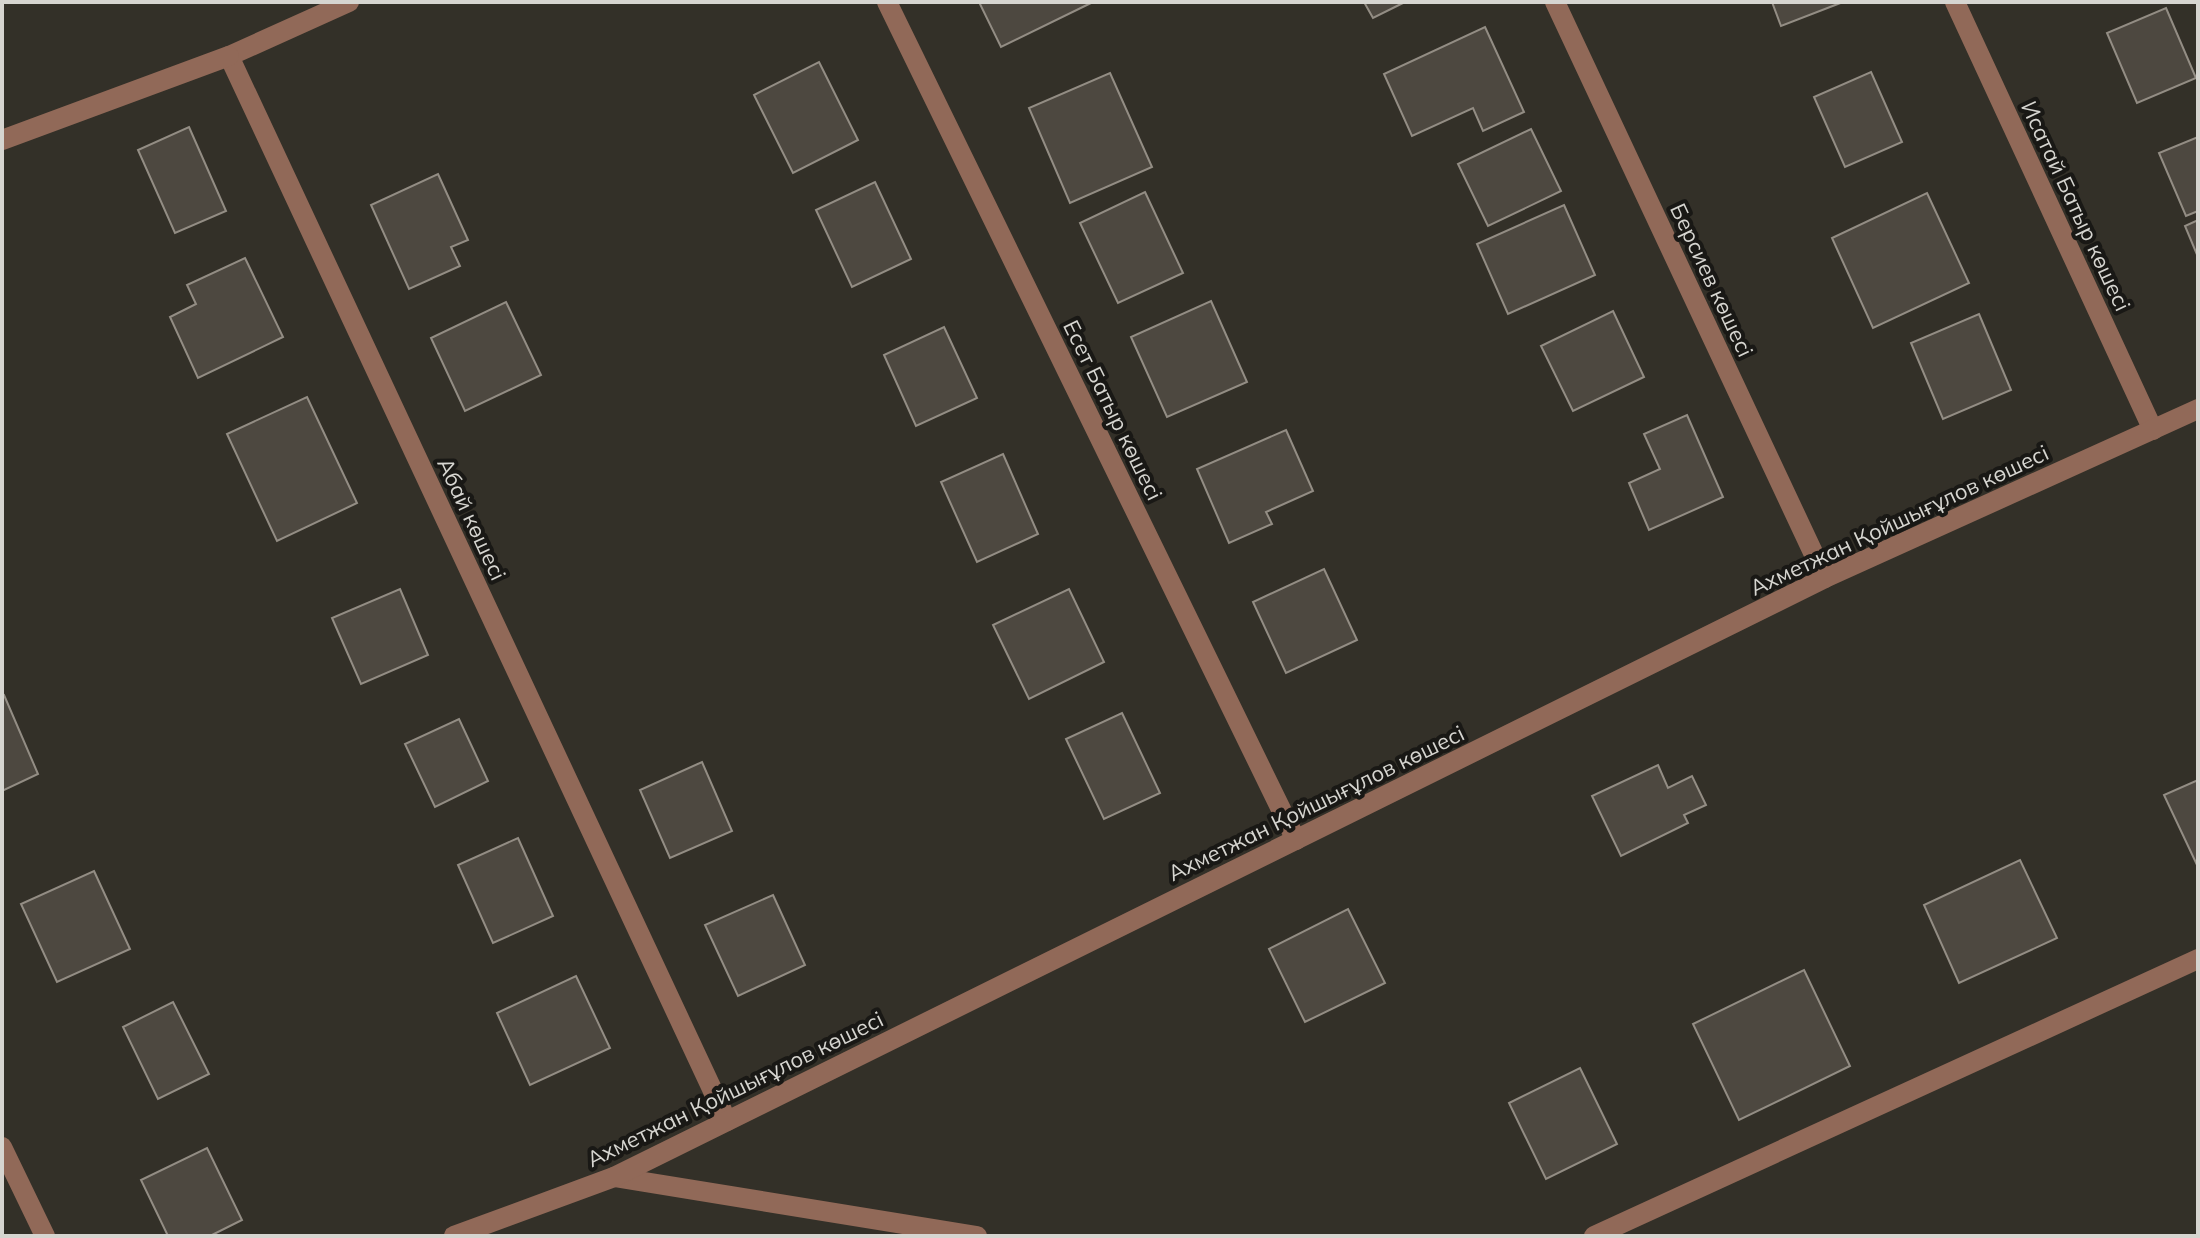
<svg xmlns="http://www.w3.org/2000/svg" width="2200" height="1238" viewBox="0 0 2200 1238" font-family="Mulish,sans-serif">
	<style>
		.building { fill: #4d4840; stroke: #938d84; stroke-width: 2 }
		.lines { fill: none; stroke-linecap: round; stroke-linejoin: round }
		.minor { stroke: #916958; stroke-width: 20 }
		.labels { text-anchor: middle; stroke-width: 8; stroke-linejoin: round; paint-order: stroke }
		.street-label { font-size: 22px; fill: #d6d5d0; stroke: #191815 }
	</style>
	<rect width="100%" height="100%" fill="#333028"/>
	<!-- building -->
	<g class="building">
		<polygon points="979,2 1093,2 1001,47"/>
		<polygon points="1364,2 1405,2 1373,18"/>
		<polygon points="1772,2 1843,2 1781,26"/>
		<polygon points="2166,8 2196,78 2137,103 2107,33"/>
		<polygon points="1485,27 1524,112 1483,131 1473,108 1412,136 1384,74"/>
		<polygon points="819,62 858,140 793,173 754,95"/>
		<polygon points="1871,72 1902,142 1845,167 1814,97"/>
		<polygon points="1110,73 1152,167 1070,203 1029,108"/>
		<polygon points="189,127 226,211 175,233 138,150"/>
		<polygon points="1531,129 1561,191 1488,226 1458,164"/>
		<polygon points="2198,137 2198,211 2186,216 2159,153"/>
		<polygon points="438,174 468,240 451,247 460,266 409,289 371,205"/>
		<polygon points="875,182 911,259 852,287 816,210"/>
		<polygon points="1145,192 1183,273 1118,303 1080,223"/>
		<polygon points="1927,193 1969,283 1873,328 1832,238"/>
		<polygon points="1564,205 1595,275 1508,314 1477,244"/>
		<polygon points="2198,220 2198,257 2185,226"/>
		<polygon points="245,258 283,337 198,378 170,317 196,304 187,285"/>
		<polygon points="1211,301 1247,382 1167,417 1131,337"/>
		<polygon points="506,302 541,375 465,411 431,338"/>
		<polygon points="1613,311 1644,377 1573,411 1541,346"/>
		<polygon points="1979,314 2011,390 1943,419 1911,343"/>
		<polygon points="944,327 977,398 916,426 884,355"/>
		<polygon points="307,397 357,503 277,541 227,434"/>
		<polygon points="1687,415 1723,497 1649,530 1629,483 1660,469 1644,434"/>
		<polygon points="1286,430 1313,491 1266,512 1272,524 1229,543 1197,469"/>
		<polygon points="1003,454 1038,534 977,562 941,482"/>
		<polygon points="1324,569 1357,640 1286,673 1253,602"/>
		<polygon points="400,589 428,655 361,684 332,618"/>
		<polygon points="1069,589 1104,662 1029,699 993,625"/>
		<polygon points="4,695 38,774 2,791 2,696"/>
		<polygon points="1122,713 1160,793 1104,819 1066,739"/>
		<polygon points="459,719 488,781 435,807 405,744"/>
		<polygon points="702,762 732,831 670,858 640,790"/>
		<polygon points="1658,765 1668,788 1692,776 1706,805 1684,815 1688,823 1621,856 1592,796"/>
		<polygon points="2198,780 2198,867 2164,795"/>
		<polygon points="518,838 553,916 493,943 458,865"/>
		<polygon points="2020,860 2057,938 1959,983 1924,905"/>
		<polygon points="94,871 130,949 57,982 21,904"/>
		<polygon points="773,895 805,965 738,996 705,925"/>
		<polygon points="1348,909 1385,983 1305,1022 1269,949"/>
		<polygon points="1804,970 1850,1066 1739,1120 1693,1024"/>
		<polygon points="576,976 610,1048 530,1085 497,1013"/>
		<polygon points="173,1002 209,1074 158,1099 123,1027"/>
		<polygon points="1580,1068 1617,1144 1546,1179 1509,1103"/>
		<polygon points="207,1148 242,1220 210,1236 168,1236 141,1180"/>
	</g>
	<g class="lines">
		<!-- minor -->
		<g class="minor">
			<polyline points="349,2 229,56 727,1121"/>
			<polyline points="887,2 1296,840"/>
			<polyline points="1555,2 1825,578"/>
			<polyline points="1955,2 2153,430"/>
			<polyline points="2,140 229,56"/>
			<polyline points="2,1147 45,1236"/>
			<polyline points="614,1177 977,1236"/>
			<polyline points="454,1236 614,1177 1825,578 2198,409"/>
			<polyline points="1594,1236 2198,959"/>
		</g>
	</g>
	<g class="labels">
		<!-- street labels -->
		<g class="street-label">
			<text transform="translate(2076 206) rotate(65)" y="8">Исатай Батыр көшесі</text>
			<text transform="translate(1712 280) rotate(65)" y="8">Берсиев көшесі</text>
			<text transform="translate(1113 410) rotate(64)" y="8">Есет Батыр көшесі</text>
			<text transform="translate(472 519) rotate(65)" y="8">Абай көшесі</text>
			<text transform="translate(1899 520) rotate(-25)" y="8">Ахметжан Қойшығұлов көшесі</text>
			<text transform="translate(1316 803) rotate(-26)" y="8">Ахметжан Қойшығұлов көшесі</text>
			<text transform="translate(735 1089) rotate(-26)" y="8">Ахметжан Қойшығұлов көшесі</text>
		</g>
	</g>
	<!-- border -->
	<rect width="2200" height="1238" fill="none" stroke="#d6d5d0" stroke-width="8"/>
</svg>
